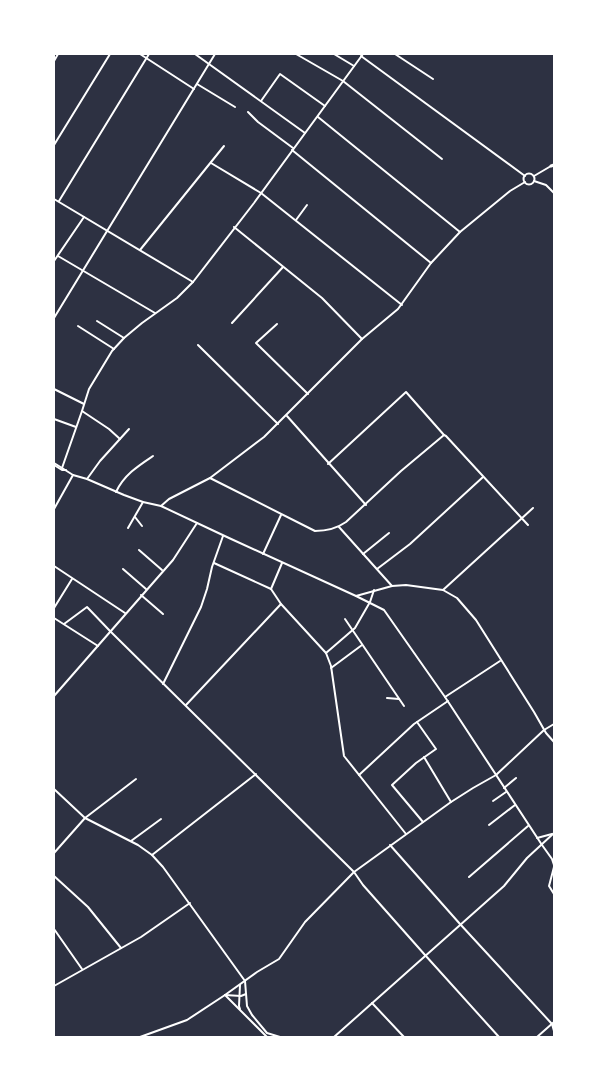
<svg xmlns="http://www.w3.org/2000/svg" width="608" height="1091" viewBox="0 0 608 1091" font-family="'DM Sans',sans-serif">
	<style>
		.lines { fill: none; stroke-linecap: round; stroke-linejoin: round }
		.minor { stroke: #fff; stroke-width: 2 }
		.tertiary { stroke: #fff; stroke-width: 2 }
		.trunk { stroke: #fff; stroke-width: 3 }
	</style>
	<rect width="100%" height="100%" fill="#2d3142"/>
	<g class="lines">
		<!-- minor -->
		<g class="minor">
			<polyline points="140,54 194,89"/>
			<polyline points="195,54 305,133"/>
			<polyline points="296,54 343,81 442,159"/>
			<polyline points="334,54 354,66"/>
			<polyline points="395,54 433,79"/>
			<polyline points="361,56 525,176"/>
			<polyline points="54,61 58,54"/>
			<polyline points="197,84 235,107"/>
			<polyline points="261,101 280,74 325,106"/>
			<polyline points="248,112 258,122 293,148"/>
			<polyline points="318,117 460,232"/>
			<polyline points="54,145 110,54"/>
			<polyline points="292,150 431,263"/>
			<polyline points="211,163 261,193 402,305"/>
			<polyline points="534,181 546,185 554,193"/>
			<polyline points="59,201 149,54"/>
			<polyline points="296,220 307,205"/>
			<polyline points="234,227 322,298 362,339"/>
			<polyline points="140,250 224,146"/>
			<polyline points="58,256 155,313"/>
			<polyline points="54,261 84,217"/>
			<polyline points="54,318 215,54"/>
			<polyline points="97,321 124,338"/>
			<polyline points="232,323 283,267"/>
			<polyline points="277,324 256,343 308,394"/>
			<polyline points="78,326 114,349"/>
			<polyline points="198,345 278,424"/>
			<polyline points="54,389 84,404"/>
			<polyline points="82,411 109,429 120,439"/>
			<polyline points="287,416 366,505"/>
			<polyline points="54,419 76,427"/>
			<polyline points="54,463 62,468"/>
			<polyline points="328,464 406,392 444,435"/>
			<polyline points="54,465 62,470 66,470"/>
			<path d="M210,478l105,53c12,0 21,-2 31,-9l55,-51 43,-36 2,1 82,89"/>
			<polyline points="87,479 100,461 129,429"/>
			<path d="M116,492c8,-17 22,-26 37,-36"/>
			<polyline points="135,517 142,526"/>
			<polyline points="339,527 392,586"/>
			<polyline points="128,528 143,502"/>
			<polyline points="139,550 162,570"/>
			<polyline points="263,554 281,515"/>
			<polyline points="363,554 389,533"/>
			<polyline points="214,563 271,589"/>
			<polyline points="54,566 125,613"/>
			<polyline points="123,569 146,589"/>
			<polyline points="377,569 410,544 483,477"/>
			<polyline points="271,589 282,563"/>
			<polyline points="271,589 281,604"/>
			<polyline points="443,590 533,508"/>
			<polyline points="141,595 163,614"/>
			<polyline points="356,596 392,586 406,585 443,590 457,598 476,620 534,712 546,733 554,742"/>
			<polyline points="54,608 72,579"/>
			<polyline points="54,618 98,646"/>
			<polyline points="345,619 404,706"/>
			<polyline points="64,624 87,607 110,631"/>
			<polyline points="326,653 355,628 370,602 374,590"/>
			<polyline points="331,668 362,645"/>
			<polyline points="163,684 201,607 207,589 212,567 223,536"/>
			<polyline points="54,696 173,560 197,523"/>
			<polyline points="445,697 500,661"/>
			<polyline points="387,698 399,699"/>
			<polyline points="417,722 436,749 416,763 392,785 423,822"/>
			<polyline points="424,757 451,802"/>
			<polyline points="359,775 414,724 448,701"/>
			<polyline points="496,775 544,730 554,724"/>
			<polyline points="504,788 516,778"/>
			<polyline points="493,801 506,792"/>
			<polyline points="489,825 515,805"/>
			<polyline points="131,841 161,819"/>
			<polyline points="390,845 460,924 552,1024 554,1031"/>
			<polyline points="542,845 552,859 554,865"/>
			<polyline points="54,853 85,818 136,779"/>
			<polyline points="152,855 256,774"/>
			<polyline points="554,867 549,886 554,894"/>
			<polyline points="54,876 88,907 121,948"/>
			<polyline points="469,877 528,826"/>
			<polyline points="54,929 82,969"/>
			<polyline points="425,955 499,1037"/>
			<polyline points="54,986 141,937 190,903"/>
			<polyline points="140,1037 187,1020 225,995"/>
		</g>
		<!-- tertiary -->
		<g class="tertiary">
			<polyline points="363,54 254,203 193,282 177,298 142,323 124,338 112,351 89,389 82,411 62,468 73,475 87,479 124,495 143,502 161,506 229,538 356,596 384,610 445,697 542,845"/>
			<circle cx="529" cy="179" r="5.5"/>
			<polyline points="534,176 551,166"/>
			<polyline points="54,199 193,282"/>
			<polyline points="161,506 169,499 210,478 264,437 362,339 398,309 431,263 460,232 510,191 525,182"/>
			<polyline points="54,509 73,475"/>
			<polyline points="110,631 354,872 363,885 425,955"/>
			<polyline points="186,705 281,604 326,653 331,666 344,756 406,834"/>
			<polyline points="54,789 85,818 138,845 152,855 163,867 245,981 247,1006 252,1015 267,1033 280,1037"/>
			<polyline points="537,838 552,834"/>
			<polyline points="240,985 239,1006 240,1009"/>
			<polyline points="225,995 257,972 279,959 305,922 354,872 451,802 473,788 496,775"/>
			<polyline points="225,995 267,1037"/>
			<polyline points="225,995 241,996 246,994"/>
			<polyline points="372,1003 404,1037"/>
			<polyline points="334,1037 504,886 527,858 554,833"/>
			<polyline points="537,1037 554,1022"/>
		</g>
		<!-- trunk -->
		<polyline class="trunk" points="551,166 554,165"/>
	</g>
	<!-- border -->
	<rect width="608" height="1091" fill="none" stroke="#ffffff" stroke-width="110"/>
</svg>
